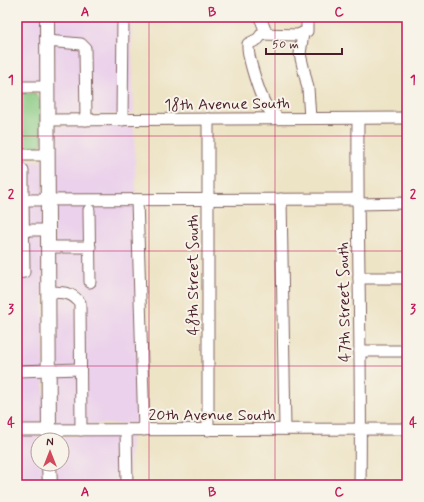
<svg xmlns="http://www.w3.org/2000/svg" width="424" height="502" viewBox="0 0 424 502" font-family="Mynerve,sans-serif">
	<style>
		.built { fill: #ebd1eb }
		.green { fill: #88c982; stroke: #697456 }
		.lines { fill: none; stroke-linecap: round; stroke-linejoin: round }
		.minor-casing { stroke: #836461; stroke-width: 13 }
		.major-casing { stroke: #836461; stroke-width: 16 }
		.minor { stroke: #fff; stroke-width: 11 }
		.major { stroke: #fff; stroke-width: 14 }
		.grid { fill: none; stroke: #c2185b; stroke-width: 1; stroke-opacity: 0.55 }
		.labels { text-anchor: middle; stroke-width: 4; stroke-linejoin: round; paint-order: stroke }
		.street-label { font-size: 16px; fill: #4a1f2b; stroke: #f7f3e8 }
		.neatline { fill: none; stroke: #c2185b; stroke-width: 1.5 }
		.grid-label { font-size: 13px; text-anchor: middle; font-weight: bold; fill: #c2185b }
	</style>
	<rect width="100%" height="100%" fill="#f7f3e8"/>
	<filter id="ink" filterUnits="userSpaceOnUse"><feTurbulence type="fractalNoise" baseFrequency=".025" numOctaves="2"/><feDisplacementMap in="SourceGraphic" scale="8" xChannelSelector="R" yChannelSelector="G"/><feConvolveMatrix kernelMatrix="1 2 1 2 8 2 1 2 1" color-interpolation-filters="sRGB"/></filter>
	<filter id="wash" filterUnits="userSpaceOnUse"><feTurbulence type="fractalNoise" baseFrequency=".012" numOctaves="4" result="noise"/><feDisplacementMap in="SourceGraphic" scale="16" xChannelSelector="R" yChannelSelector="G"/><feGaussianBlur stdDeviation="0.9" result="paint"/><feColorMatrix in="noise" values="0 0 0 0 0 0 0 0 0 0 0 0 0 0 0 0 0 1.4 0 .05"/><feComposite in="paint" operator="in"/></filter>
	<g filter="url(#wash)">
		<rect width="100%" height="100%" fill="#ede3c5"/>
		<!-- built -->
		<g class="built">
			<rect x="17" y="17" width="25" height="64"/>
			<polygon points="52,17 131,17 134,114 53,114"/>
			<polygon points="53,126 134,126 143,424 55,424"/>
			<polygon points="17,161 43,161 44,424 17,424"/>
			<polygon points="17,436 44,436 44,440 38,440 38,464 44,464 44,485 17,485"/>
			<polygon points="55,436 131,436 129,485 55,485 55,464 62,464 62,440 55,440"/>
		</g>
		<!-- green -->
		<polygon class="green" points="17,93 34,93 38,97 42,104 42,142 38,148 17,149"/>
	</g>
	<g filter="url(#ink)">
		<g class="lines">
			<!-- minor casing -->
			<g class="minor-casing">
				<g id="minor">
					<path d="M260,17l5,13 -7,9 -10,5c-1,12 12,53 19,63 3,4 8,8 11,11"/>
					<polyline points="303,33 300,54 308,88 310,118"/>
					<polyline points="262,34 298,35 307,31 307,17"/>
					<polyline points="47,41 81,44 85,48 86,120"/>
					<polyline points="17,87 48,87"/>
					<polyline points="208,119 208,430"/>
					<path d="M358,119c-1,122 4,244 2,366"/>
					<polyline points="48,120 407,118"/>
					<polyline points="122,120 123,17"/>
					<polyline points="17,155 48,155"/>
					<polyline points="17,166 23,171 23,200 357,199"/>
					<polyline points="281,199 285,429"/>
					<polyline points="137,200 144,430"/>
					<polyline points="358,204 407,203"/>
					<polyline points="89,210 90,282"/>
					<polyline points="18,230 49,230"/>
					<polyline points="48,247 90,247"/>
					<polyline points="17,273 24,272 23,200"/>
					<polyline points="359,278 407,278"/>
					<path d="M49,292c14,1 22,-1 31,11l1,127"/>
					<polyline points="360,351 407,351"/>
					<polyline points="17,371 80,369"/>
					<polyline points="17,430 407,429"/>
					<polyline points="126,430 127,485"/>
				</g>
			</g>
			<!-- major casing -->
			<g class="major-casing">
				<g id="major">
					<polyline points="47,17 49,440"/>
					<polyline points="49,464 50,485"/>
				</g>
			</g>
			<!-- minor -->
			<use href="#minor" class="minor"/>
			<!-- major -->
			<use href="#major" class="major"/>
		</g>
	</g>
	<!-- grid -->
	<path class="grid" d="M149,17v468M275,17v468M17,136h390M17,251h390M17,366h390"/>
	<g class="labels">
		<!-- street labels -->
		<g class="street-label">
			<text transform="translate(227 103) rotate(-1)" y="6">18th Avenue South</text>
			<text transform="translate(192 275) rotate(-90)" y="6">48th Street South</text>
			<text transform="translate(343 302) rotate(-91)" y="6">47th Street South</text>
			<text x="212" y="420">20th Avenue South</text>
		</g>
	</g>
	<!-- margin -->
	<rect width="424" height="502" fill="none" stroke="#f7f3e8" stroke-width="44"/>
	<!-- north arrow -->
	<g transform="translate(50 452)"><circle r="19" fill="#f7f3e8" stroke="#b29e9c"/>
	<path d="M0-3L7 15L0 10L-7 15Z" fill="#d1495b"/>
	<text y="-6" font-size="11" font-weight="bold" text-anchor="middle" fill="#4a1f2b">N</text>
	</g>
	<!-- scale -->
	<path d="M266 48v6h76v-6" fill="none" stroke="#4a1f2b" stroke-width="2"/>
	<text x="272" y="48" font-size="12" fill="#4a1f2b" stroke="#f7f3e8" stroke-width="3" paint-order="stroke">50 m</text>
	<rect x="22" y="22" width="380" height="458" class="neatline"/>
	<g class="grid-label">
		<text x="85" y="16">A</text>
		<text x="212" y="16">B</text>
		<text x="339" y="16">C</text>
		<text x="11" y="84">1</text>
		<text x="413" y="84">1</text>
		<text x="11" y="198">2</text>
		<text x="413" y="198">2</text>
		<text x="11" y="313">3</text>
		<text x="413" y="313">3</text>
		<text x="11" y="427">4</text>
		<text x="413" y="427">4</text>
		<text x="85" y="496">A</text>
		<text x="212" y="496">B</text>
		<text x="339" y="496">C</text>
	</g>
</svg>
